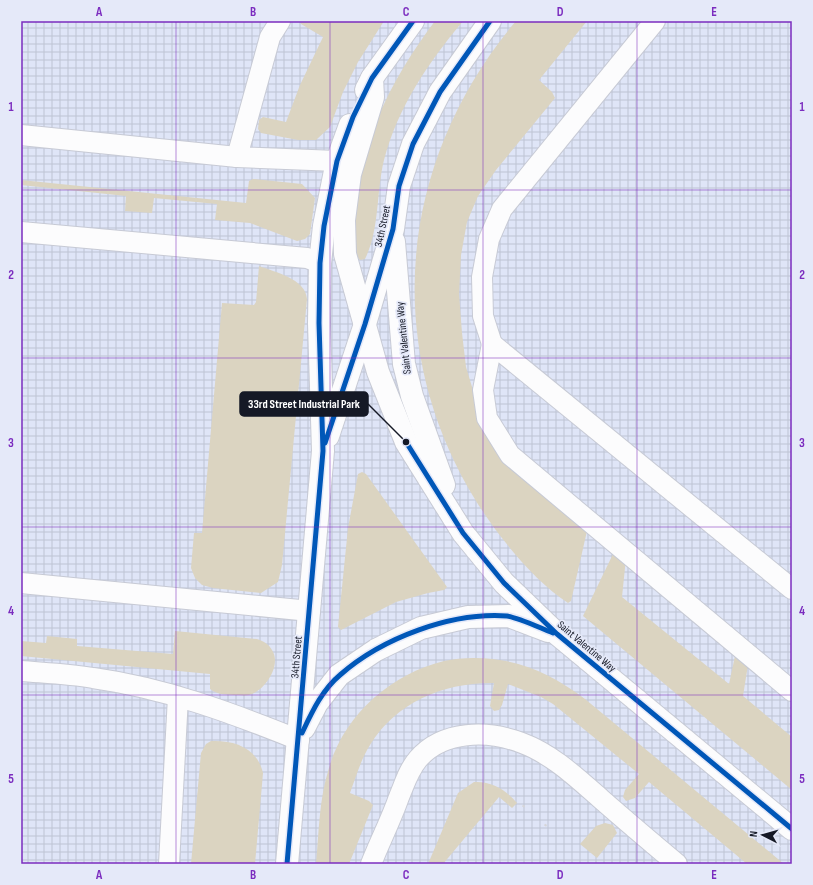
<svg xmlns="http://www.w3.org/2000/svg" width="813" height="885" viewBox="0 0 813 885" font-family="'Sofia Sans Condensed',sans-serif">
	<style>
		.industrial { fill: url(#industrial-grid) }
		.grass { fill: #dbd4c1 }
		.lines { fill: none; stroke-linecap: round; stroke-linejoin: round }
		.service-casing { stroke: #c7cad5; stroke-width: 22 }
		.minor-casing { stroke: #c7cad5; stroke-width: 24 }
		.path { stroke: #d5d5d8; stroke-width: 2.5; stroke-dasharray: 2 2; stroke-linecap: butt }
		.service { stroke: #fcfcfd; stroke-width: 20 }
		.minor { stroke: #fcfcfd; stroke-width: 22 }
		.cycleway-casing { stroke: #e5e9f9; stroke-width: 8 }
		.cycleway { stroke: #0057b8; stroke-width: 5 }
		.grid { fill: none; stroke: #7b2cbf; stroke-width: 1; stroke-opacity: 0.55 }
		.labels { text-anchor: middle; stroke-width: 3.5; stroke-linejoin: round; paint-order: stroke }
		.street-label { font-size: 11px; fill: #151926; stroke: #e5e9f9 }
		.leader { fill: none; stroke: #151926; stroke-width: 1.5 }
		.callout-dot { fill: #151926; stroke: #e5e9f9; stroke-width: 1.5 }
		.callout { fill: #151926; stroke: #151926; stroke-width: 1.5 }
		.callout-label { font-size: 12px; text-anchor: middle; font-weight: bold; fill: #fff }
		.neatline { fill: none; stroke: #7b2cbf; stroke-width: 1.5 }
		.grid-label { font-size: 13px; text-anchor: middle; font-weight: bold; fill: #7b2cbf }
	</style>
	<defs>
		<pattern id="industrial-grid" width="8" height="8" patternUnits="userSpaceOnUse"><rect width="8" height="8" fill="#dfe5f7"/><path d="M0 4h8M4 0v8" fill="none" stroke="#bec4d4"/></pattern>
	</defs>
	<rect width="100%" height="100%" fill="#eaecf4"/>
	<!-- industrial -->
	<rect class="industrial" x="21" y="21" width="771" height="843"/>
	<!-- grass -->
	<g class="grass">
		<polygon points="300,21 384,21 358,62 343,92 330,127 316,140 298,140 261,133 258,129 259,120 263,117 286,122 300,85 323,37 301,24"/>
		<path d="M435,21h28c-35,42 -65,86 -79,139 -8,32 -4,69 -19,99l-5,1 -3,-3c-11,-88 26,-167 78,-236z"/>
		<path d="M516,21h71l-48,59 13,12 3,6 -59,72 -18,26 -11,26 -6,33 -2,39 3,39 4,34 16,53 105,111 -16,70 -3,2c-35,-23 -70,-67 -92,-102 -96,-156 -77,-341 40,-480z"/>
		<polygon points="253,179 302,184 315,198 310,234 305,239 297,241 250,223 215,220 217,204 154,198 152,213 125,211 126,196 21,185 21,180 246,203 249,181"/>
		<path d="M259,266c16,6 47,13 48,33l-25,266 -4,17 -17,11 -48,-5 -11,-3 -7,-7 -4,-10 3,-35h8l20,-230 32,2 2,-3z"/>
		<polygon points="362,472 366,474 447,587 444,590 428,593 396,602 341,630 338,627 348,528 358,474"/>
		<polygon points="613,554 626,558 622,597 729,684 735,656 748,665 743,696 792,737 792,790 583,616"/>
		<path d="M175,631l82,8c6,2 12,5 15,11 10,15 -7,41 -23,45 -4,1 -11,0 -15,0 -10,-1 -16,0 -24,-6v-15l-189,-18v-15l25,2 1,-7 30,3v7l96,8z"/>
		<path d="M474,658c43,0 77,15 111,41l199,165h-37l-98,-82 -14,16 -9,3 -3,-4 2,-7 14,-16 -86,-70 -12,-7 -33,-13 -6,21 -3,5 -5,1 -4,-5 4,-23c-49,-1 -98,19 -124,62 -9,14 -14,32 -20,48l19,8 4,4 -24,59h-33c3,-32 3,-65 13,-96 15,-53 62,-94 115,-107 9,-2 20,-3 30,-3z"/>
		<path d="M211,741c24,-1 46,7 52,32l-8,91h-64l10,-111 5,-9z"/>
		<path d="M474,782c18,-1 32,8 43,21l-5,5 -13,-11 -56,67h-15l30,-71z"/>
		<polygon points="605,823 613,825 617,833 597,858 580,844 596,826"/>
	</g>
	<g class="lines">
		<!-- service casing -->
		<g class="service-casing">
			<g id="service">
				<polyline points="280,21 270,37 237,157 337,161"/>
				<polyline points="21,135 237,157"/>
				<polyline points="21,232 307,258 320,263"/>
				<polyline points="492,344 483,316 482,277 489,239 502,209 655,21"/>
				<polyline points="21,583 310,611"/>
				<polyline points="792,589 492,344 483,390 487,418 510,455 792,691"/>
				<path d="M21,671c24,2 49,3 72,7 72,10 139,35 206,62"/>
				<polyline points="169,864 178,697"/>
				<path d="M371,864c9,-23 20,-44 28,-67 6,-14 9,-26 19,-38 25,-29 70,-29 104,-16 30,11 55,35 79,56 25,22 50,43 76,65"/>
			</g>
		</g>
		<!-- minor casing -->
		<g class="minor-casing">
			<g id="minor">
				<polyline points="372,78 373,97 350,174 344,220 345,254 378,372 406,442 463,533 504,583 557,634 792,829"/>
				<polyline points="366,90 372,78 413,21"/>
				<polyline points="394,242 404,364 412,396 444,485"/>
				<polyline points="328,436 365,324 393,229 399,186 413,144 440,92 490,21"/>
				<polyline points="304,728 317,703 339,675 376,650 421,628 468,617 509,616 548,631"/>
				<polyline points="287,864 323,451 319,323 320,263 324,226 337,161 350,125"/>
			</g>
		</g>
		<!-- path -->
		<g class="path">
			<polyline points="523,807 525,804"/>
			<polyline points="545,826 547,823"/>
		</g>
		<!-- service -->
		<use href="#service" class="service"/>
		<!-- minor -->
		<use href="#minor" class="minor"/>
		<!-- cycleway casing -->
		<g class="cycleway-casing">
			<g id="cycleway">
				<polyline points="406,442 463,533 504,583 557,634 792,829"/>
				<polyline points="325,443 365,324 393,229 399,186 413,144 440,92 490,21"/>
				<path d="M302,733c10,-21 20,-43 38,-58 42,-37 111,-63 167,-59 13,2 33,12 46,17"/>
				<polyline points="287,864 323,451 319,323 320,263 324,226 337,161 353,117 372,78 413,21"/>
			</g>
		</g>
		<!-- cycleway -->
		<use href="#cycleway" class="cycleway"/>
	</g>
	<!-- grid -->
	<path class="grid" d="M176,21v843M330,21v843M483,21v843M637,21v843M21,190h771M21,358h771M21,527h771M21,695h771"/>
	<g class="labels">
		<!-- street labels -->
		<g class="street-label">
			<text transform="translate(382 226) rotate(-78)" y="4">34th Street</text>
			<text transform="translate(403 338) rotate(-96)" y="4">Saint Valentine Way</text>
			<text transform="translate(587 646) rotate(40)" y="4">Saint Valentine Way</text>
			<text transform="translate(296 657) rotate(-85)" y="4">34th Street</text>
		</g>
	</g>
	<!-- callouts -->
	<path class="leader" d="M406 442L368 404"/>
	<circle class="callout-dot" cx="406" cy="442" r="4"/>
	<rect class="callout" x="240" y="392" width="128" height="24" rx="4"/>
	<g class="callout-label">
		<text x="304" y="408">33rd Street Industrial Park</text>
	</g>
	<!-- border -->
	<rect width="813" height="885" fill="none" stroke="#e5e9f9" stroke-width="44"/>
	<!-- north arrow -->
	<g transform="translate(763 835) rotate(276)" stroke="#e5e9f9" stroke-width="3" paint-order="stroke">
	<path d="M0-3L7 15L0 10L-7 15Z" fill="#151926"/>
	<text y="-6" font-size="11" font-weight="bold" text-anchor="middle" fill="#151926">N</text>
	</g>
	<rect x="22" y="22" width="769" height="841" class="neatline"/>
	<g class="grid-label">
		<text x="99" y="16">A</text>
		<text x="253" y="16">B</text>
		<text x="406" y="16">C</text>
		<text x="560" y="16">D</text>
		<text x="714" y="16">E</text>
		<text x="11" y="111">1</text>
		<text x="802" y="111">1</text>
		<text x="11" y="279">2</text>
		<text x="802" y="279">2</text>
		<text x="11" y="447">3</text>
		<text x="802" y="447">3</text>
		<text x="11" y="615">4</text>
		<text x="802" y="615">4</text>
		<text x="11" y="783">5</text>
		<text x="802" y="783">5</text>
		<text x="99" y="879">A</text>
		<text x="253" y="879">B</text>
		<text x="406" y="879">C</text>
		<text x="560" y="879">D</text>
		<text x="714" y="879">E</text>
	</g>
</svg>
